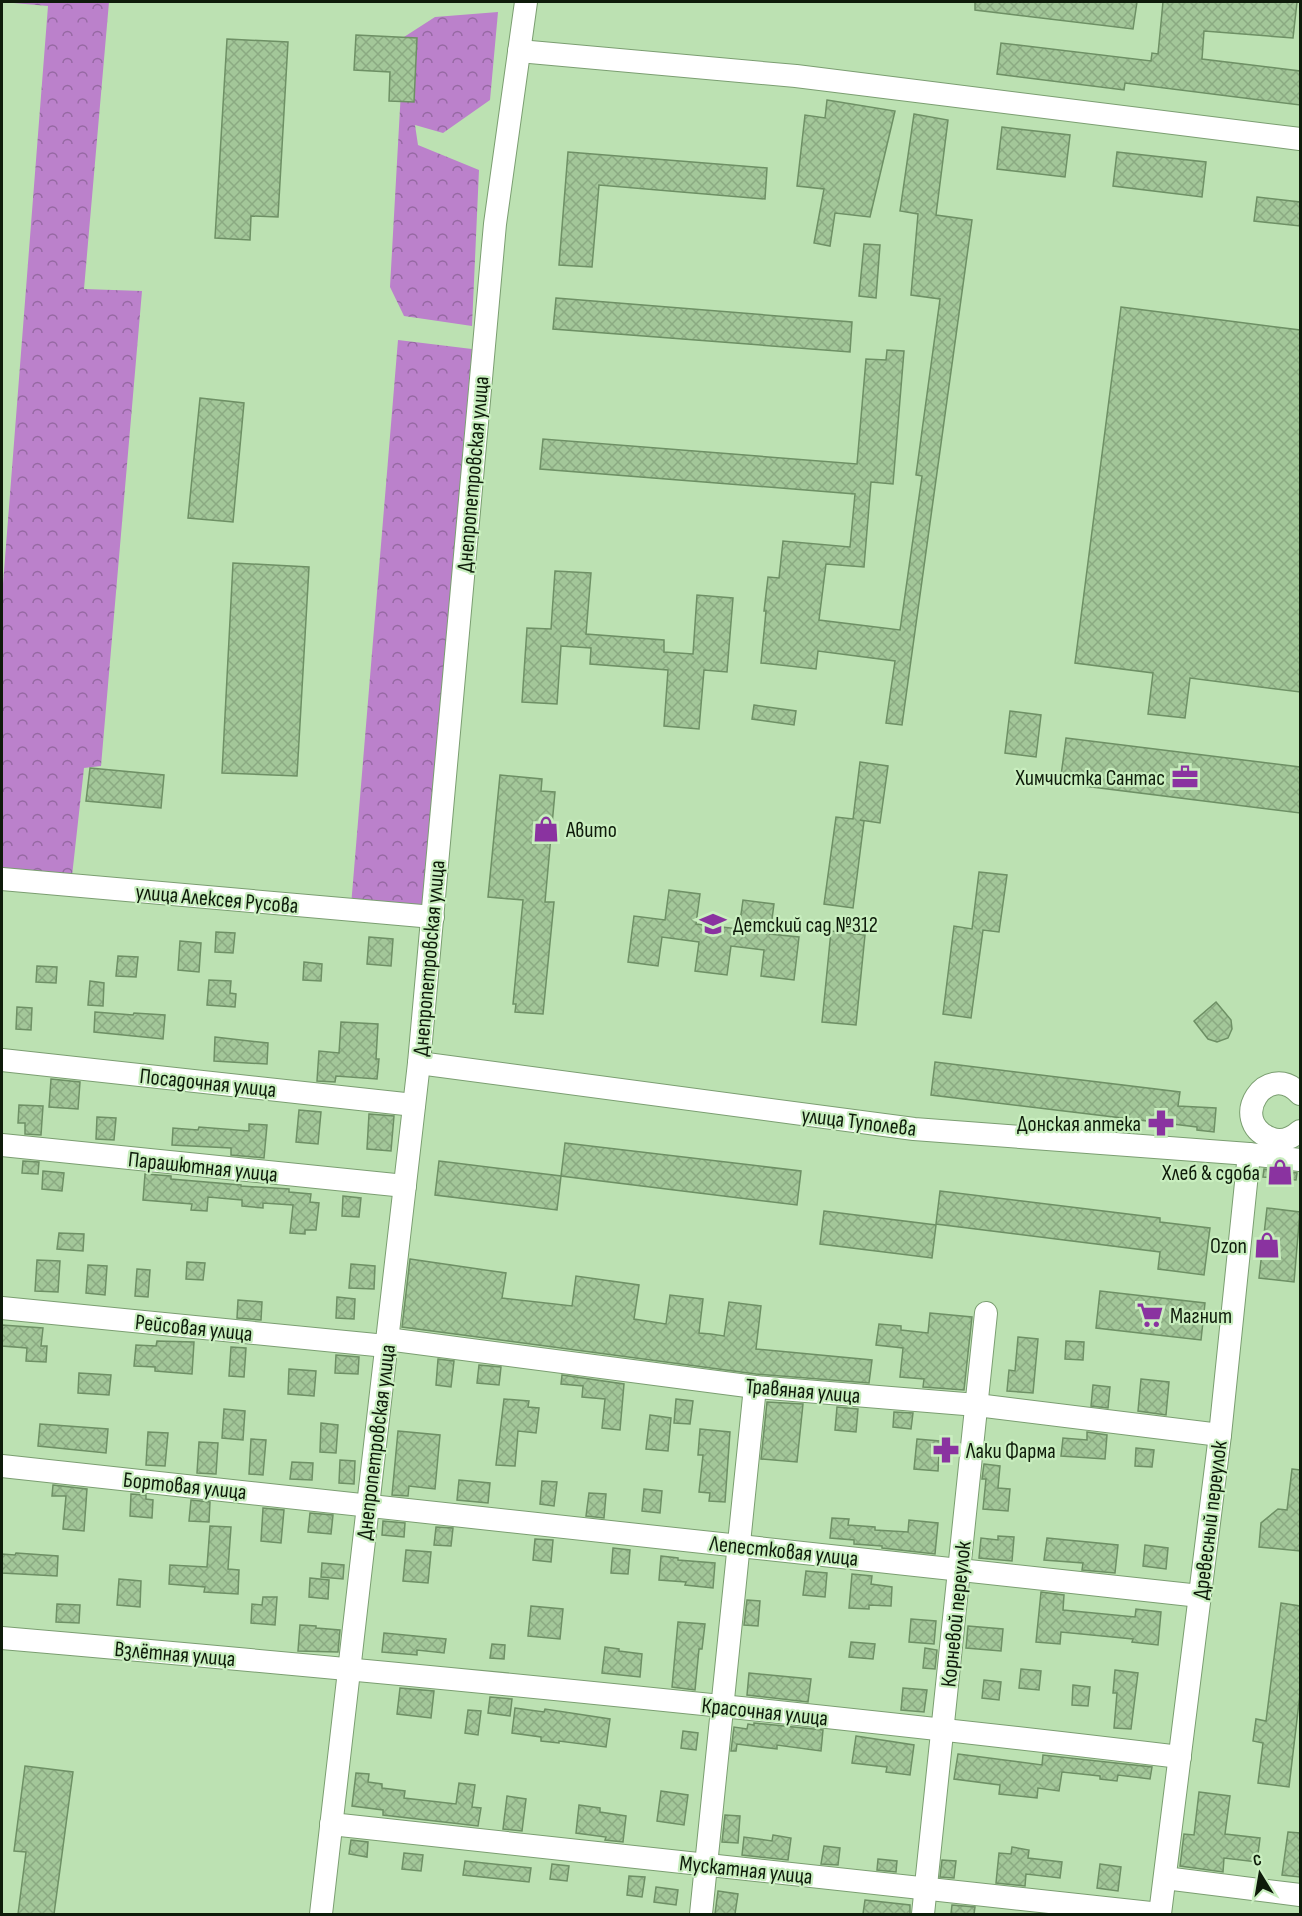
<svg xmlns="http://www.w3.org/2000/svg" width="1302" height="1916" viewBox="0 0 1302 1916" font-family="'Sofia Sans Condensed',sans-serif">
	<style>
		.forest { fill: url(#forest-crowns) }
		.building { fill: url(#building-cross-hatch); stroke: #6e9065; stroke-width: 1.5 }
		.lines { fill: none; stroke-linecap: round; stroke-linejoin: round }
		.minor-casing { stroke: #7b9e71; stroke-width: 24 }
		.minor { stroke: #fff; stroke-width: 22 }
		.labels { text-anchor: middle; stroke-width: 4.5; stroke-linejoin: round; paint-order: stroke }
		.street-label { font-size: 22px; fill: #0e1b0a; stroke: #c9eebf }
		.poi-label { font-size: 22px; fill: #0e1b0a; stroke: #c9eebf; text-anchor: end }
	</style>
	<defs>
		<pattern id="forest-crowns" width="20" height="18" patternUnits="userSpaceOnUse" patternTransform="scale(1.5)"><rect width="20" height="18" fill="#bb81cb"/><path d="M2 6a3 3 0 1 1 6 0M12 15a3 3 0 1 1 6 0" fill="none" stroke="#9669a3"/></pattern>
		<pattern id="building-cross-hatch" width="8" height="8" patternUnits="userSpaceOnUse" patternTransform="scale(1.5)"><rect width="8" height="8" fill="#a3c799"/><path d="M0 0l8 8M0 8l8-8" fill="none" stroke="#8baa82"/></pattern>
	</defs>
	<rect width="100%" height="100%" fill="#bce1b2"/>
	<!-- forest -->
	<g class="forest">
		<polygon points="2,2 109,2 84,289 142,291 101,766 84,768 72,876 2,874 2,597 48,6"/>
		<polygon points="498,12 490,100 443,133 415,125 418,145 479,170 472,326 404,316 390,287 404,37 435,17"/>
		<polygon points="398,340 472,349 422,912 351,906"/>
	</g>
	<!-- building -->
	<g class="building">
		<polygon points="975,2 1137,2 1133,29 975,10"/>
		<polygon points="1163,2 1297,2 1293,38 1204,31 1202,59 1300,71 1300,105 1125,83 1124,90 997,74 1001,43 1151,61 1152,53 1158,54"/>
		<polygon points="356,35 417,38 414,102 389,101 390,72 354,70"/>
		<polygon points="227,39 288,42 278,217 251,216 250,240 215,238"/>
		<polygon points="827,100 895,111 870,217 835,213 830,246 814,243 824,189 797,186 805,115 825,118"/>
		<polygon points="914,114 948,120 936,215 972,220 902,725 886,723 895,661 818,651 816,669 761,663 766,611 764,611 768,577 779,578 783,541 850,547 855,494 540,469 543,439 857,464 866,359 886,360 887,350 904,351 893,484 871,482 864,567 826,564 819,620 900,630 922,476 916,475 940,299 911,295 918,214 900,211"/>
		<polygon points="1002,127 1070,135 1065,177 997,169"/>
		<polygon points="568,152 767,168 765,199 599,185 592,267 559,265"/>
		<polygon points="1117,152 1206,162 1202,197 1113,186"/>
		<polygon points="1257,197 1300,202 1300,226 1254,221"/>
		<polygon points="864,244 880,245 876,298 859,296"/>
		<polygon points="556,298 852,322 850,352 553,329"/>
		<polygon points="1121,307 1300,330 1300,692 1190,678 1185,718 1148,714 1153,673 1075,663"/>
		<polygon points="200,398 244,403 233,522 188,518"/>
		<polygon points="233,563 309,567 297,776 222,773"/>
		<polygon points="555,571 591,573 586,634 664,640 664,652 693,654 697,595 733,598 727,672 704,670 699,729 664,726 668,670 590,664 591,648 561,646 557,704 522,702 527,628 551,629"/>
		<polygon points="754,705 796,711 794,725 752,719"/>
		<polygon points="1010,711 1041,715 1036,757 1005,753"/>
		<polygon points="1066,738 1300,767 1300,813 1060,783"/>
		<polygon points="860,762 888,766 880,823 860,820 864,821 853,908 824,904 836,817 853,819"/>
		<polygon points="90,768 164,775 161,808 86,801"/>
		<polygon points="500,775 542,779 541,791 555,792 545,902 554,902 543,1014 515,1012 516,1004 513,1004 523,900 488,897"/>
		<polygon points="979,872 1007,875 999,932 983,930 971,1018 943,1014 954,926 972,929"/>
		<polygon points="669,890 700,894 696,924 739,929 743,900 774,904 770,934 799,937 794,980 761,976 764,950 731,946 727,975 695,971 699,942 662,937 658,966 628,962 634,916 665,920"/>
		<polygon points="831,931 865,935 856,1025 822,1022"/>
		<polygon points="216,932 235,933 233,953 215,952"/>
		<polygon points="369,937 393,939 391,966 367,964"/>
		<polygon points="180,941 201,943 199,972 178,970"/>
		<polygon points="118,956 138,957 136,977 116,976"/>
		<polygon points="304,962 322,964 321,981 303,980"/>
		<polygon points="37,966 57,967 56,983 36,982"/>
		<polygon points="209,980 231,981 230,993 236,994 235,1007 207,1005"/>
		<polygon points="90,981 104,983 103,1006 88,1005"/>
		<polygon points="1216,1002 1231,1020 1232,1029 1228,1038 1217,1042 1208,1039 1194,1021"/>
		<polygon points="17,1007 32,1008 31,1030 16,1029"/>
		<polygon points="95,1012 133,1015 134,1013 165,1015 163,1039 94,1032"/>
		<polygon points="341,1022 378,1024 376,1059 379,1059 377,1079 336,1076 335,1082 317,1081 319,1051 339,1053"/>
		<polygon points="215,1037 268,1043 267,1064 214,1061"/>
		<polygon points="935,1062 1180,1092 1178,1106 1216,1108 1214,1132 1197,1130 1197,1127 931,1095"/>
		<polygon points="51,1079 80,1082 78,1109 49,1107"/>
		<polygon points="19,1105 43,1106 41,1135 25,1134 25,1123 18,1123"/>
		<polygon points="299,1110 321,1112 318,1144 296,1142"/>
		<polygon points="369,1114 394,1116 391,1151 367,1149"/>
		<polygon points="97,1117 116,1118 114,1140 96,1139"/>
		<polygon points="249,1124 267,1125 264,1158 231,1155 231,1148 172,1145 173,1128 198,1130 199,1127 249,1131"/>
		<polygon points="565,1143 801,1171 797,1205 561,1176"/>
		<polygon points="23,1161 39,1162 38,1174 22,1173"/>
		<polygon points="439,1161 561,1176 557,1210 435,1195"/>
		<polygon points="1264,1169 1297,1173 1296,1180 1263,1177"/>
		<polygon points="43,1171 64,1173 62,1191 42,1189"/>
		<polygon points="145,1174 171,1176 171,1179 241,1185 241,1186 289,1189 289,1192 311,1194 310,1202 319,1203 316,1230 305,1230 305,1234 290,1233 293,1205 263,1203 263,1208 242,1206 242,1200 208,1197 207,1211 191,1210 192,1204 143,1200"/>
		<polygon points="940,1191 1160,1218 1160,1222 1210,1228 1204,1275 1158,1269 1160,1252 936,1224"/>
		<polygon points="343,1196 361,1198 359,1217 342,1216"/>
		<polygon points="1267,1208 1300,1212 1294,1282 1259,1278"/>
		<polygon points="824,1211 936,1225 932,1258 820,1244"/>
		<polygon points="59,1233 84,1234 83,1251 57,1249"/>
		<polygon points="410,1259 506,1273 502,1298 572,1306 576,1276 639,1285 634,1319 666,1324 670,1295 703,1299 699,1333 711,1334 724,1336 729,1302 761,1306 756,1349 872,1360 869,1383 756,1374 402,1327"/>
		<polygon points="37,1260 60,1261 58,1292 35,1291"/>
		<polygon points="187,1262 205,1263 203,1280 186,1279"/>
		<polygon points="351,1264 375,1266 374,1289 349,1288"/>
		<polygon points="88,1265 107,1266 105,1295 86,1293"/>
		<polygon points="137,1269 150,1270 148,1297 135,1296"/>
		<polygon points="1100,1291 1205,1303 1201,1340 1096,1328"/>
		<polygon points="337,1297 355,1299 354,1319 336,1318"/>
		<polygon points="238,1300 262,1302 261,1320 237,1318"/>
		<polygon points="930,1313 972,1317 964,1390 923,1387 924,1379 900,1377 903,1348 876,1345 879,1324 901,1326 901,1330 928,1333"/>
		<polygon points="2,1325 43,1328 41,1346 47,1346 46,1362 26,1361 27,1348 2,1346"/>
		<polygon points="1018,1337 1038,1339 1033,1393 1007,1391 1009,1370 1015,1371"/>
		<polygon points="157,1341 194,1342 192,1374 155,1371 155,1367 134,1366 136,1345 156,1346"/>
		<polygon points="1066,1341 1084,1342 1083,1360 1065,1359"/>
		<polygon points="231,1347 246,1348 244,1377 229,1376"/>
		<polygon points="336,1355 359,1357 358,1374 335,1373"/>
		<polygon points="438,1359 454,1361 451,1387 436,1385"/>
		<polygon points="479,1365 501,1367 499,1385 477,1383"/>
		<polygon points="289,1369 316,1371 314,1396 288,1394"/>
		<polygon points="79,1373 111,1375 109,1395 78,1393"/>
		<polygon points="562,1375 624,1384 620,1430 602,1428 605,1399 582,1397 583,1386 561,1384"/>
		<polygon points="1141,1379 1169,1382 1166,1415 1138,1411"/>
		<polygon points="1093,1385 1110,1387 1108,1408 1091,1406"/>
		<polygon points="504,1399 529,1401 528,1407 539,1408 536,1433 518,1431 515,1466 496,1465"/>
		<polygon points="676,1399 693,1401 690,1424 674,1423"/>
		<polygon points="767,1402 803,1404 797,1462 761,1459"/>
		<polygon points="837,1407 858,1409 856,1432 835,1430"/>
		<polygon points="224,1409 245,1411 243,1440 222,1438"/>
		<polygon points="894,1412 913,1413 911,1429 893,1427"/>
		<polygon points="650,1415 671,1418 668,1451 646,1449"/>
		<polygon points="321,1423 338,1425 336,1453 320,1452"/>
		<polygon points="40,1424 108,1429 106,1453 38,1446"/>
		<polygon points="700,1429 730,1432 725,1502 709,1501 710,1493 699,1492 703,1455 698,1455"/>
		<polygon points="398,1431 440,1435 435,1489 409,1486 408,1496 392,1495"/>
		<polygon points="148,1432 168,1433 165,1466 146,1465"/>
		<polygon points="1087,1432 1107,1435 1105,1459 1061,1456 1063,1438 1087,1440"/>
		<polygon points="251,1439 266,1440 263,1475 249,1474"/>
		<polygon points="917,1439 951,1442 950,1456 939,1455 938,1471 914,1469"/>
		<polygon points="199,1442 218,1443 216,1474 197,1473"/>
		<polygon points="1136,1448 1154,1450 1152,1467 1135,1466"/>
		<polygon points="340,1460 355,1461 354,1484 339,1483"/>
		<polygon points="292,1462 313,1463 312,1480 290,1479"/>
		<polygon points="984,1464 1000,1466 998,1488 1010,1489 1008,1511 983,1509 986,1479 982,1479"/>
		<polygon points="1292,1469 1300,1470 1300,1551 1259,1547 1261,1523 1278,1509 1287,1510"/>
		<polygon points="459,1480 490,1483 488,1503 457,1500"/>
		<polygon points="542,1481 557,1482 554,1506 540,1504"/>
		<polygon points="53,1485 87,1489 84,1531 63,1529 66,1496 52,1496"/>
		<polygon points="644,1489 662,1491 660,1513 642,1511"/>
		<polygon points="589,1493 606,1494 604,1518 586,1516"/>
		<polygon points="131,1494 146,1495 146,1499 153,1500 152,1518 130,1516"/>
		<polygon points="191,1500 210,1502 209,1522 189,1521"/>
		<polygon points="263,1508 284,1510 281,1543 261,1541"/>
		<polygon points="310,1513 333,1515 331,1534 308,1532"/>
		<polygon points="832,1518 849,1519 848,1525 875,1527 875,1530 908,1532 909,1520 938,1523 935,1554 882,1548 882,1546 854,1544 854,1540 830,1538"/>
		<polygon points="383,1521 405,1523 404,1537 382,1535"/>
		<polygon points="210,1526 231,1527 228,1569 239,1570 238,1594 204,1592 205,1587 169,1584 170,1565 207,1567"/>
		<polygon points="436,1527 453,1528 451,1546 434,1545"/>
		<polygon points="998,1536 1014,1537 1012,1561 979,1558 981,1538 998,1540"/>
		<polygon points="1047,1538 1118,1545 1115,1573 1082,1570 1083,1563 1044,1560"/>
		<polygon points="535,1539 553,1540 551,1562 533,1560"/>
		<polygon points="1145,1545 1168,1548 1166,1569 1143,1566"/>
		<polygon points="613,1548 630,1550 628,1574 611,1573"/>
		<polygon points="406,1550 431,1552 428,1583 403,1581"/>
		<polygon points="16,1553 58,1556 57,1576 2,1573 2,1554 15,1555"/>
		<polygon points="661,1556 678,1558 678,1560 715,1563 713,1588 685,1585 686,1582 659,1580"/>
		<polygon points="322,1563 344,1565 343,1579 321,1577"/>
		<polygon points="806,1571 827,1573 825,1597 803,1595"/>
		<polygon points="852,1574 872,1576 871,1584 892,1587 891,1606 869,1605 869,1609 849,1608"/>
		<polygon points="310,1578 329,1580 328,1599 309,1597"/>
		<polygon points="119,1579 141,1581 140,1607 117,1605"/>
		<polygon points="1041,1592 1064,1595 1063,1610 1135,1617 1136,1609 1161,1612 1158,1645 1132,1642 1133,1639 1061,1632 1060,1644 1036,1642"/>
		<polygon points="263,1597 277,1597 275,1625 251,1623 252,1604 262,1605"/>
		<polygon points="747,1600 760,1601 758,1626 744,1625"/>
		<polygon points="1281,1603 1300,1606 1300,1694 1289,1787 1258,1783 1263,1743 1253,1741 1256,1719 1266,1721"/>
		<polygon points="57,1604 80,1605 79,1623 56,1622"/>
		<polygon points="531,1606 563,1609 560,1639 528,1636"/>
		<polygon points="911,1619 936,1621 934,1644 909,1642"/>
		<polygon points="678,1622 705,1624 702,1649 699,1649 695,1690 672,1687"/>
		<polygon points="300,1625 316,1626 316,1628 340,1630 338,1652 298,1651"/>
		<polygon points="968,1626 1003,1629 1001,1651 966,1648"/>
		<polygon points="384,1633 446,1639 444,1653 417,1650 417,1655 382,1652"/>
		<polygon points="851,1642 875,1644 873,1659 849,1657"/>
		<polygon points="492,1644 505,1645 504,1659 490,1658"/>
		<polygon points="605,1647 619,1649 619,1651 642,1654 640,1677 602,1673"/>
		<polygon points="925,1648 937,1650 935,1669 923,1668"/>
		<polygon points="1021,1669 1041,1671 1039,1690 1019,1688"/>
		<polygon points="1115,1670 1138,1673 1131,1729 1114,1728 1117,1693 1113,1693"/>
		<polygon points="749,1673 811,1679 808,1702 747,1695"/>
		<polygon points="984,1680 1001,1682 999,1700 982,1698"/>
		<polygon points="1073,1685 1090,1687 1088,1706 1072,1705"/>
		<polygon points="400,1688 434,1691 431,1718 397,1714"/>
		<polygon points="903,1688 927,1690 924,1712 901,1710"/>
		<polygon points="490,1697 512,1699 510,1716 488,1713"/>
		<polygon points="515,1708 544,1712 545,1709 610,1719 606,1747 559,1741 559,1743 541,1741 541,1737 512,1733"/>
		<polygon points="468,1710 481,1711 478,1735 465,1733"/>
		<polygon points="754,1723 823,1730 821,1751 777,1745 777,1749 737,1744 736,1751 731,1751 734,1727 747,1729 748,1724 754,1725"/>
		<polygon points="683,1731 698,1733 696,1750 681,1748"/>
		<polygon points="856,1736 914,1745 910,1775 886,1772 887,1767 852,1763"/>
		<polygon points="958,1754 1042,1765 1043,1755 1152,1767 1150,1779 1118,1775 1117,1781 1100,1779 1100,1776 1062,1772 1059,1791 1038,1788 1037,1798 999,1794 1000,1785 954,1779"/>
		<polygon points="25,1766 73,1772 54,1914 18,1914 26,1852 14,1851"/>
		<polygon points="356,1773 369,1774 368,1782 382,1784 382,1788 405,1791 404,1798 456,1804 459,1783 475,1785 472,1807 481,1808 478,1826 383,1815 383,1810 352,1806"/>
		<polygon points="661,1791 688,1795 684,1825 657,1821"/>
		<polygon points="1199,1792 1230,1796 1225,1834 1260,1838 1257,1862 1224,1858 1223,1872 1180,1866 1184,1834 1194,1835"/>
		<polygon points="507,1796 526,1799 522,1831 503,1829"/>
		<polygon points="579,1805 600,1808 600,1812 626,1816 623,1842 605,1840 606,1837 576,1833"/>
		<polygon points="725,1815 740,1816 738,1843 722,1842"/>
		<polygon points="1288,1832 1300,1833 1300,1877 1282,1875"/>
		<polygon points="773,1835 791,1838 788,1860 742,1855 744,1837 772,1841"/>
		<polygon points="351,1840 368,1842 367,1857 349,1854"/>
		<polygon points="824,1846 840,1848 838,1865 821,1864"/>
		<polygon points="1012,1847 1029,1850 1028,1858 1062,1862 1060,1878 1026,1874 1025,1886 996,1883 999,1853 1011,1854"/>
		<polygon points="404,1853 423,1855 421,1871 402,1869"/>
		<polygon points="878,1859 897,1861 896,1872 877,1870"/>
		<polygon points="942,1860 956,1861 954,1878 940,1877"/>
		<polygon points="465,1861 531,1868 529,1882 463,1875"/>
		<polygon points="552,1864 569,1866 567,1881 550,1879"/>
		<polygon points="1100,1864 1121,1867 1118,1891 1097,1888"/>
		<polygon points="629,1876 645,1877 642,1897 627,1895"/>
		<polygon points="656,1887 678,1890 676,1905 654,1902"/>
		<polygon points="718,1891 738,1894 735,1914 715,1914"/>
		<polygon points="865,1900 910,1905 910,1914 863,1914"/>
		<polygon points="952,1905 975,1907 974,1914 951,1914"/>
	</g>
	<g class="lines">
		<!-- minor casing -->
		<g class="minor-casing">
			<g id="minor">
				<polyline points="519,51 796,76 1300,139"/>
				<polyline points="2,879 433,917"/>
				<polyline points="2,1060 414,1105"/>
				<polyline points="419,1063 914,1129 1249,1154 1300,1160"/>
				<path d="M1300,1094c-33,-35 -73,26 -30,44 11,5 22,0 30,-7"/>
				<polyline points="2,1145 405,1186"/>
				<polyline points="2,1308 386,1346"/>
				<polyline points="387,1339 755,1387 977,1405 1220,1435"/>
				<polyline points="2,1466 1200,1596"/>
				<path d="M2,1638c393,34 786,72 1178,119"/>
				<polyline points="331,1824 1160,1914"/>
				<polyline points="1165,1878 1300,1895"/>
				<polyline points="321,1914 419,1063 495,224 526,2"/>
				<polyline points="701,1914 755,1387"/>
				<polyline points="923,1914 986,1313"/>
				<polyline points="1160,1914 1220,1435 1249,1154"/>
			</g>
		</g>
		<!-- minor -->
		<use href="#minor" class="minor"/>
	</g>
	<!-- icons -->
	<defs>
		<g id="office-bare" transform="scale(2.07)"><path d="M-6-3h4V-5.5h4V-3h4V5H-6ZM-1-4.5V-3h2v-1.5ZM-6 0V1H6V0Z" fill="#8a33a0" stroke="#c9eebf" stroke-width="2.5" paint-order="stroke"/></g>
		<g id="shop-bare" transform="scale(2.07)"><path d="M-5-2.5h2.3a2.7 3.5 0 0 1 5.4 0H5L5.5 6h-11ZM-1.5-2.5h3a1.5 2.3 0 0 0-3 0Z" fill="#8a33a0" stroke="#c9eebf" stroke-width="2.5" paint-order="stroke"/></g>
		<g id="school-bare" transform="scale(2.07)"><path d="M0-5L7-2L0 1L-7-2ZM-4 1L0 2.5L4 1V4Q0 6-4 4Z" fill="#8a33a0" stroke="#c9eebf" stroke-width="2.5" paint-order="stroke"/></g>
		<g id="pharmacy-bare" transform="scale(2.07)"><path d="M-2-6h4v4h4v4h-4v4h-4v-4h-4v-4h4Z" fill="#8a33a0" stroke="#c9eebf" stroke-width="2.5" paint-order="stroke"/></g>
		<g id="supermarket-bare" transform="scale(2.07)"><path d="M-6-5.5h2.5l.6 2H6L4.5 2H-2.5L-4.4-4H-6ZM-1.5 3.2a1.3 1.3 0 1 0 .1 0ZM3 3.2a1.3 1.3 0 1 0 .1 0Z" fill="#8a33a0" stroke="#c9eebf" stroke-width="2.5" paint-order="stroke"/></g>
	</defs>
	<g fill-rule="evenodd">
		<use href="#office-bare" x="1185" y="777"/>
		<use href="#shop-bare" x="546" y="829"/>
		<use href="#school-bare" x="713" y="924"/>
		<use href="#pharmacy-bare" x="1161" y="1123"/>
		<use href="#shop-bare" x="1280" y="1172"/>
		<use href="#shop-bare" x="1267" y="1245"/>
		<use href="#supermarket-bare" x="1150" y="1315"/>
		<use href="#pharmacy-bare" x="946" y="1450"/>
	</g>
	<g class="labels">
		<!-- street labels -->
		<g class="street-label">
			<text transform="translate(472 474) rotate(-85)" y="8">Днепропетровская улица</text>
			<text transform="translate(217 898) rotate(5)" y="8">улица Алексея Русова</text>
			<text transform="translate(428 958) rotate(-85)" y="8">Днепропетровская улица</text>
			<text transform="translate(208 1082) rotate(6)" y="8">Посадочная улица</text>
			<text transform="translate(859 1121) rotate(7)" y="8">улица Туполева</text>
			<text transform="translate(203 1166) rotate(6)" y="8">Парашютная улица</text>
			<text transform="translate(194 1327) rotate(6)" y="8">Рейсовая улица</text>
			<text transform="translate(803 1390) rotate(5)" y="8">Травяная улица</text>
			<text transform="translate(375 1442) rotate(-83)" y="8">Днепропетровская улица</text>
			<text transform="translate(185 1485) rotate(6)" y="8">Бортовая улица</text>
			<text transform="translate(1209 1520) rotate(-83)" y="8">Древесный переулок</text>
			<text transform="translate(784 1550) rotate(6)" y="8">Лепестковая улица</text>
			<text transform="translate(955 1614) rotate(-84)" y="8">Корневой переулок</text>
			<text transform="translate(175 1653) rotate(5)" y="8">Взлётная улица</text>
			<text transform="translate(765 1711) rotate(6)" y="8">Красочная улица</text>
			<text transform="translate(746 1869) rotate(6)" y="8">Мускатная улица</text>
		</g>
		<!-- poi labels -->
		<g class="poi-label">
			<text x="1165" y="785">Химчистка Сантас</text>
			<text x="566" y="837" text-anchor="start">Авито</text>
			<text x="733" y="932" text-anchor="start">Детский сад №312</text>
			<text x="1141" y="1131">Донская аптека</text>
			<text x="1260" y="1180">Хлеб &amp; сдоба</text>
			<text x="1247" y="1253">Ozon</text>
			<text x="1170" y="1323" text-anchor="start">Магнит</text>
			<text x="966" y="1458" text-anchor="start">Лаки Фарма</text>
		</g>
	</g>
	<!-- border -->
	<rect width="1302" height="1916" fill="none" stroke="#0e1b0a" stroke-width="6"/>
	<!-- north arrow -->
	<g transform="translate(1260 1874) rotate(349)" stroke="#c9eebf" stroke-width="4.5" paint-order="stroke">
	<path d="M0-4.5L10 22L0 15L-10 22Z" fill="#0e1b0a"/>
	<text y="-9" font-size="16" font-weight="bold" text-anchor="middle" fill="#0e1b0a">С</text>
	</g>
</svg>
